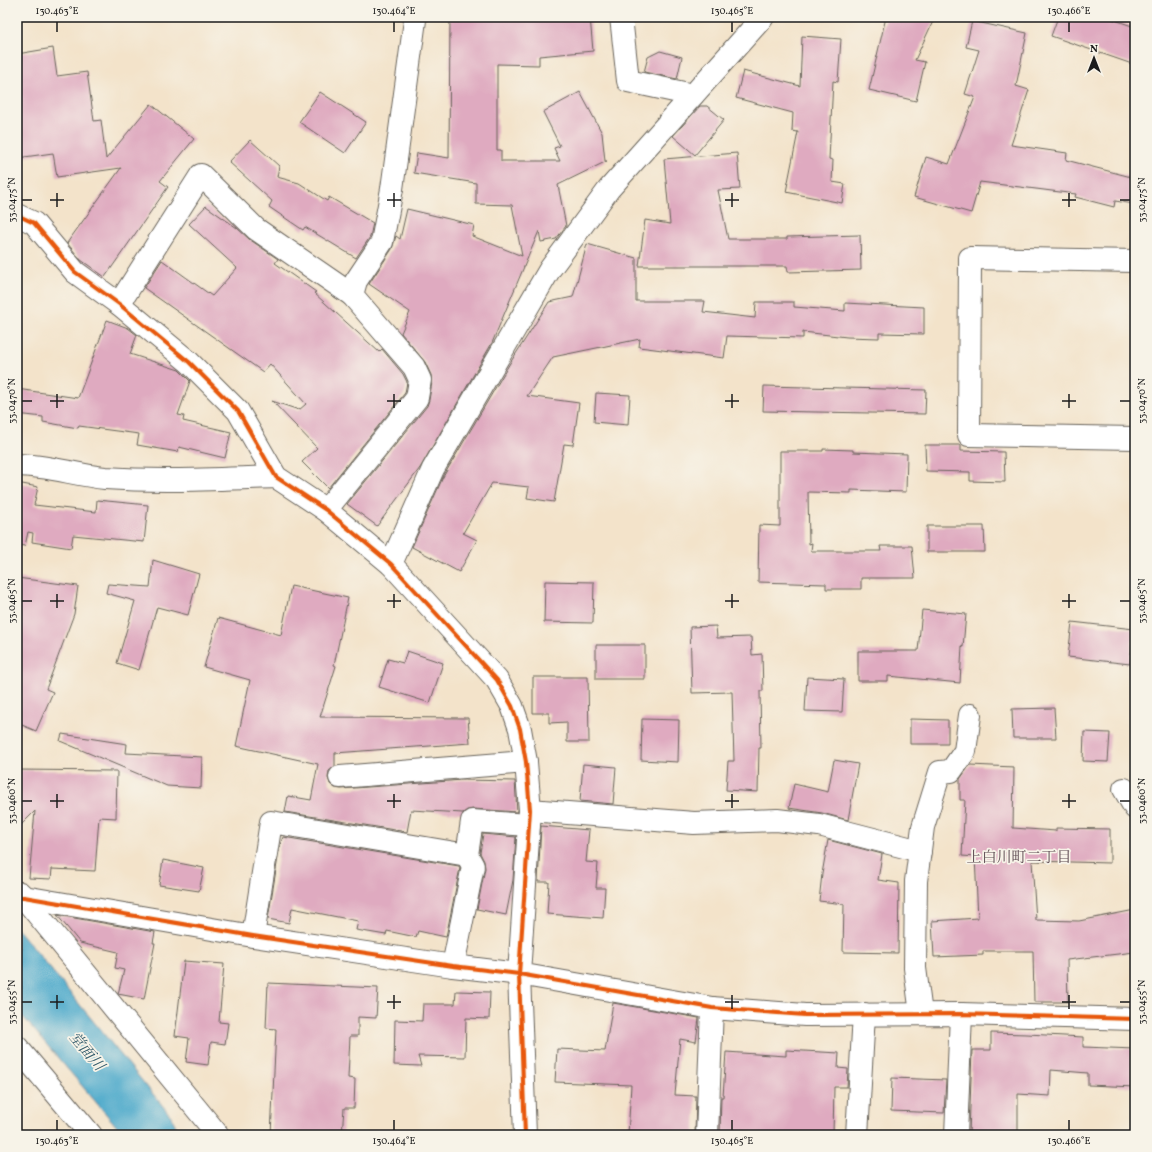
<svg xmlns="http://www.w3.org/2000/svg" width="1152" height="1152" viewBox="0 0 1152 1152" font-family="Vollkorn,'Noto Serif JP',serif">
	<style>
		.water { fill: #4ca9cb; stroke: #346274 }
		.building { fill: #dfaac0 }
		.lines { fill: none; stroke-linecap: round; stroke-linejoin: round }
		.minor-casing { stroke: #676259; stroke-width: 24 }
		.minor { stroke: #fff; stroke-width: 22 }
		.cycleway-casing { stroke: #f7f3e8; stroke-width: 6 }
		.cycleway { stroke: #e8590c; stroke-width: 4 }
		.ticks { fill: none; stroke: #1c1c1c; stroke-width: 1.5 }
		.labels { text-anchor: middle; stroke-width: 3.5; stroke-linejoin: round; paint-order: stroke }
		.neighbourhood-label { font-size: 15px; fill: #604e55; stroke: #f7f3e8 }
		.water-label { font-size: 15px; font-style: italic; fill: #325b6b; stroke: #f7f3e8 }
		.neatline { fill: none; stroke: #1c1c1c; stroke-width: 1.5 }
		.ticks-label { font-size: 10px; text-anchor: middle; fill: #1c1c1c }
	</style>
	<rect width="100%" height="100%" fill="#f7f3e8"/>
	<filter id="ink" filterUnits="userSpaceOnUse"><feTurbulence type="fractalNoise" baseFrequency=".025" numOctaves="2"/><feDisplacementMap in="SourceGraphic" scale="8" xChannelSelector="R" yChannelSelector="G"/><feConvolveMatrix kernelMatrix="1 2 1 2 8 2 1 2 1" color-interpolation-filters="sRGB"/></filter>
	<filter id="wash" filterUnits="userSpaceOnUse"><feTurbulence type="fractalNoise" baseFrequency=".012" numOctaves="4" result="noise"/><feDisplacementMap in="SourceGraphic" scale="16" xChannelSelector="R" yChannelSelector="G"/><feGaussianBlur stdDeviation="0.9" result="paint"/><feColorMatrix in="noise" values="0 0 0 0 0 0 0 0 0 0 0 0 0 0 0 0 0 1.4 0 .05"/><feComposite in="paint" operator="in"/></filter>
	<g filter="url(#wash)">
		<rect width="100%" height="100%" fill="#f3e3ca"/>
		<!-- water -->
		<polygon class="water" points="17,928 171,1116 180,1135 124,1135 17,1010"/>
		<g id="blocks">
			<!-- building -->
			<g class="building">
				<polygon points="450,17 590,17 593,51 539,56 539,65 497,64 497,150 501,150 501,161 560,161 554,148 560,146 543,112 580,92 602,133 605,161 607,161 558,185 566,226 556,239 541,242 539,231 492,343 420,468 377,526 347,504 427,406 429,400 432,382 431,375 425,362 401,333 410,312 369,284 392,249 396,236 400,239 407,209 474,225 472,236 522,256 512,205 476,204 476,183 414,173 417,153 449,158"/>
				<polygon points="886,17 935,17 915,60 925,62 916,101 869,90"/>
				<polygon points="1058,17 1106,17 1135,27 1135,65 1051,36"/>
				<polygon points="972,21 1027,33 1016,86 1029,90 1011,145 1067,153 1066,160 1135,178 1135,204 1115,201 1114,207 1075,197 1076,194 980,182 971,213 914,197 926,157 949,164 975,97 965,94 979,50 966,47"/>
				<polygon points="802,36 841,39 838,82 833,81 829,159 833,160 832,182 845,184 842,203 786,192 798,132 792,131 793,113 736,98 743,71 800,86"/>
				<polygon points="53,48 57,76 87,72 94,121 101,120 106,159 151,104 194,139 160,181 168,187 105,277 81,260 67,243 121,168 57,177 53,153 17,158 17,54"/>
				<polygon points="660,51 682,57 677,79 644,72 648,57"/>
				<polygon points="320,92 366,122 345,153 299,122"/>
				<polygon points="700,106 707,106 724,120 695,155 673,136"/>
				<polygon points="250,140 279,166 277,177 299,183 327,201 329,197 373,223 370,237 356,258 305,227 303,230 269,207 272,201 229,162"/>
				<polygon points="737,153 740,189 718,190 728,239 787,239 787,237 860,235 861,270 788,272 787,266 639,266 645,220 670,224 664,159"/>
				<polygon points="206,206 237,228 249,239 278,259 275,263 316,292 314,293 379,352 382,349 403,374 407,382 405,393 328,488 302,462 317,448 272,401 299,410 306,404 270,364 263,372 144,288 162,260 212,296 237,268 189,224"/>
				<polygon points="587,244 636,258 636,301 705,301 703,312 755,318 756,302 794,302 794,307 845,311 845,303 924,307 924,334 879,333 879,338 847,337 803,332 803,338 727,336 724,358 639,347 640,339 553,357 527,396 579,403 573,445 564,444 554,502 527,498 529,487 492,483 463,533 477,540 459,572 412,547 443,477 510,363 549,302 573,297"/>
				<polygon points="107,320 128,328 137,335 130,354 179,370 190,381 178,415 184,416 183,421 231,432 225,458 179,447 178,452 137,445 139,434 79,426 78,428 43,422 43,417 17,414 17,389 78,398"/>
				<polygon points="764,386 926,390 925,414 763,411"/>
				<polygon points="596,393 630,395 628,425 594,422"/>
				<polygon points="925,445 961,445 961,451 1004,452 1005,482 970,481 970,472 926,471"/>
				<polygon points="823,449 853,450 853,452 907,454 906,492 851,490 851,493 808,492 809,544 812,543 811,551 881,551 880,546 912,546 915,578 861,578 861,589 826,589 826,584 758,582 759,525 780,526 780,451 823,451"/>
				<polygon points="17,483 38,487 34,505 96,512 97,500 148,505 144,542 73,535 71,548 32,542 33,533 28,532 25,546 17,545"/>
				<polygon points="927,526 984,526 985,552 927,552"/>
				<polygon points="153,560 199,574 188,615 157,607 139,670 117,663 135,601 106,593 108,584 150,587"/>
				<polygon points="17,578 78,586 74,614 46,689 53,692 36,731 17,723"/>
				<polygon points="545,581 594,582 593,623 544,622"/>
				<polygon points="291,586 348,598 334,665 336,666 320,717 468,718 470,743 335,753 335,766 329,771 328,778 330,784 335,788 341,789 463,780 515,781 517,812 473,809 467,810 463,813 411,810 407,832 285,812 288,796 311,800 318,764 236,746 250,680 204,667 218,618 281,635"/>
				<polygon points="922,610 966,614 963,647 962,646 960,683 888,676 888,681 858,681 858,651 918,651"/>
				<polygon points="1072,622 1134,629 1130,664 1068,657"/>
				<polygon points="716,626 717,638 751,637 752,655 762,654 763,691 760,691 761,748 759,748 758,792 726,790 728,761 734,761 732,692 692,693 690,627"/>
				<rect x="596" y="645" width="49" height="34"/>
				<polygon points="407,651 443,663 430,703 379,687 388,659 403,663"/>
				<polygon points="533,677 588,677 589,742 567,742 567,722 549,723 549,713 533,713"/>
				<polygon points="807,677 844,679 842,712 805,711"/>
				<polygon points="1054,708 1056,738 1013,738 1012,709"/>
				<polygon points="642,719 679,720 678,762 641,760"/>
				<polygon points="910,719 948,720 948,744 910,744"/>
				<polygon points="1084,732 1110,733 1108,762 1083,761"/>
				<polygon points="62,734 127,744 126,753 202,757 201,788 167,786 60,741"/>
				<polygon points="834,760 858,764 848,820 822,813 789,808 794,784 828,792"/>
				<polygon points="583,764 616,767 613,804 580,801"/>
				<polygon points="970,765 1014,767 1013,828 1056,831 1056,828 1110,829 1110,863 1032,861 1036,920 1079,921 1135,910 1135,952 1067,960 1068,1002 1034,1002 1033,951 983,951 983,955 934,957 932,921 978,918 975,857 962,856 965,800 960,800 960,779"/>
				<polygon points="17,770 117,771 116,818 99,817 95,871 52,869 51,879 29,878 35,811 17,829"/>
				<polygon points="541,826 589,830 586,862 598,863 596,888 605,888 603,918 547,914 549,882 538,882"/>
				<polygon points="483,834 516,837 513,880 506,915 477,909 485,868 484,861 480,853"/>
				<polygon points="283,837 459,866 460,868 446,937 418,931 416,937 387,931 386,935 356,930 358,921 292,908 289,923 268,919 280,845"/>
				<polygon points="828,840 882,854 878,880 899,883 898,953 843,952 844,904 819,901 822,874"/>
				<polygon points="163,860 204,868 199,891 159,885"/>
				<polygon points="57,915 155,932 153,943 155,943 144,999 118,994 124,970 115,968 118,952 80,943"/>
				<polygon points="184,961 224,964 219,1022 228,1023 225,1044 211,1042 208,1065 186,1062 189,1038 175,1036"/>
				<polygon points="268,983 378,988 376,1018 358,1017 358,1036 350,1036 348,1078 355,1079 354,1108 344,1108 342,1135 271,1135 276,1029 266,1028"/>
				<polygon points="456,991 490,992 489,1019 466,1018 465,1057 418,1056 421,1066 394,1065 395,1020 422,1021 423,1004 455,1004"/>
				<polygon points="613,1003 699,1018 696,1042 680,1039 675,1095 696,1096 695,1135 628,1135 631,1085 555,1082 557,1049 605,1051"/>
				<polygon points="991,1033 1027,1034 1083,1037 1083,1047 1135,1049 1135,1087 1088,1085 1088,1073 1051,1070 1050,1096 1018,1094 1018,1135 969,1135 972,1050 991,1050"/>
				<polygon points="786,1050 839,1053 838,1068 848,1069 847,1087 834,1087 833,1135 720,1135 721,1097 723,1097 726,1052 786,1056"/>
				<polygon points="892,1078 946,1080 944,1113 891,1111"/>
			</g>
		</g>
	</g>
	<g filter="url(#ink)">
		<use href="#blocks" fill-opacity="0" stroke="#676259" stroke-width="1"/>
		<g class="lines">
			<!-- minor casing -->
			<g class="minor-casing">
				<g id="minor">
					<polyline points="621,17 628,81 693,95"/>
					<polyline points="17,215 34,223 75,272 119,304 189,362 238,411 276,477 326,510 391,564 497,680 512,706 520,729 526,762 530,810 519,974 525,1135"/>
					<polyline points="1135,261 970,258 969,435 1135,438"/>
					<polyline points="119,304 201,175 256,229 352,295"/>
					<path d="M17,465c30,0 58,10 88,13 57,4 114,1 171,-1"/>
					<polyline points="326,510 417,398 420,380 414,367 352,295 356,281 382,242 392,189 415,20 414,17"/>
					<polyline points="391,564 433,469 550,269 609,189 763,17"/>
					<polyline points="340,777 526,762"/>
					<polyline points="1124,789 1135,808"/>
					<polyline points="530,810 694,823 777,820 819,825 920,851"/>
					<polyline points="20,893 218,1135"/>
					<polyline points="17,897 24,897 253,936 453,966 519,974 712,1008 805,1015 961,1014 1135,1019"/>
					<polyline points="253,936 271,822 467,855 472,821 529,825"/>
					<polyline points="453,966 473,866 467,855"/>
					<polyline points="921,1014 915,968 916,881 923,827 940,772 951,771 965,751 970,715"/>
					<polyline points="17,1047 91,1135"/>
					<polyline points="707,1135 712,1008"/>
					<polyline points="857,1135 864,1014"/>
					<polyline points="956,1135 961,1014"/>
				</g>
			</g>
			<!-- minor -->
			<use href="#minor" class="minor"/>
			<!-- cycleway casing -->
			<g class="cycleway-casing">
				<g id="cycleway">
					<polyline points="17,215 34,223 75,272 119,304 189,362 238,411 276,477 326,510 391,564 497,680 512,706 520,729 526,762 530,810 519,974 525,1135"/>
					<polyline points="17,897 24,897 253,936 453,966 519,974 712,1008 805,1015 961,1014 1135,1019"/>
				</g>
			</g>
			<!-- cycleway -->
			<use href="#cycleway" class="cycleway"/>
		</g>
	</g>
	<!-- ticks -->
	<path class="ticks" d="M57,22v10M394,22v10M732,22v10M1069,22v10M57,193v14M394,193v14M732,193v14M1069,193v14M22,200h10M50,200h14M387,200h14M725,200h14M1062,200h14M1120,200h10M57,394v14M394,394v14M732,394v14M1069,394v14M22,401h10M50,401h14M387,401h14M725,401h14M1062,401h14M1120,401h10M57,594v14M394,594v14M732,594v14M1069,594v14M22,601h10M50,601h14M387,601h14M725,601h14M1062,601h14M1120,601h10M57,794v14M394,794v14M732,794v14M1069,794v14M22,801h10M50,801h14M387,801h14M725,801h14M1062,801h14M1120,801h10M57,995v14M394,995v14M732,995v14M1069,995v14M22,1002h10M50,1002h14M387,1002h14M725,1002h14M1062,1002h14M1120,1002h10M57,1120v10M394,1120v10M732,1120v10M1069,1120v10"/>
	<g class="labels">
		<!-- neighbourhood labels -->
		<g class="neighbourhood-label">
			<text x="1019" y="862">上白川町二丁目</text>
		</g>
		<!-- water labels -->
		<g class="water-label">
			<text transform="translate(87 1051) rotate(50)" y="5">堂面川</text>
		</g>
	</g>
	<!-- margin -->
	<rect width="1152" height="1152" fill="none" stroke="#f7f3e8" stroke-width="44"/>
	<!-- north arrow -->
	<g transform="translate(1094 58)" stroke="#f7f3e8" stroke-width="3" paint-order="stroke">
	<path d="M0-3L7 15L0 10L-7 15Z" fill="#1c1c1c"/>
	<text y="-6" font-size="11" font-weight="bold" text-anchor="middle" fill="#1c1c1c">N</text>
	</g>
	<rect x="22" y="22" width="1108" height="1108" class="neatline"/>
	<g class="ticks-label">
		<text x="57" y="14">130.463°E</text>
		<text x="394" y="14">130.464°E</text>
		<text x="732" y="14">130.465°E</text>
		<text x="1069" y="14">130.466°E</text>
		<text transform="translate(11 200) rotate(-90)" y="4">33.0475°N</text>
		<text transform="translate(1141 200) rotate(-90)" y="4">33.0475°N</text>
		<text transform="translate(11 401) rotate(-90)" y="4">33.0470°N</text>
		<text transform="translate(1141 401) rotate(-90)" y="4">33.0470°N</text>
		<text transform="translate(11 601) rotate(-90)" y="4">33.0465°N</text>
		<text transform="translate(1141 601) rotate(-90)" y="4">33.0465°N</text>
		<text transform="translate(11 801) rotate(-90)" y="4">33.0460°N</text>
		<text transform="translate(1141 801) rotate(-90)" y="4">33.0460°N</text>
		<text transform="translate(11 1002) rotate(-90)" y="4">33.0455°N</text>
		<text transform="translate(1141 1002) rotate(-90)" y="4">33.0455°N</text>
		<text x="57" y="1144">130.463°E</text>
		<text x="394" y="1144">130.464°E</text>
		<text x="732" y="1144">130.465°E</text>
		<text x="1069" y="1144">130.466°E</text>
	</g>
</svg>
